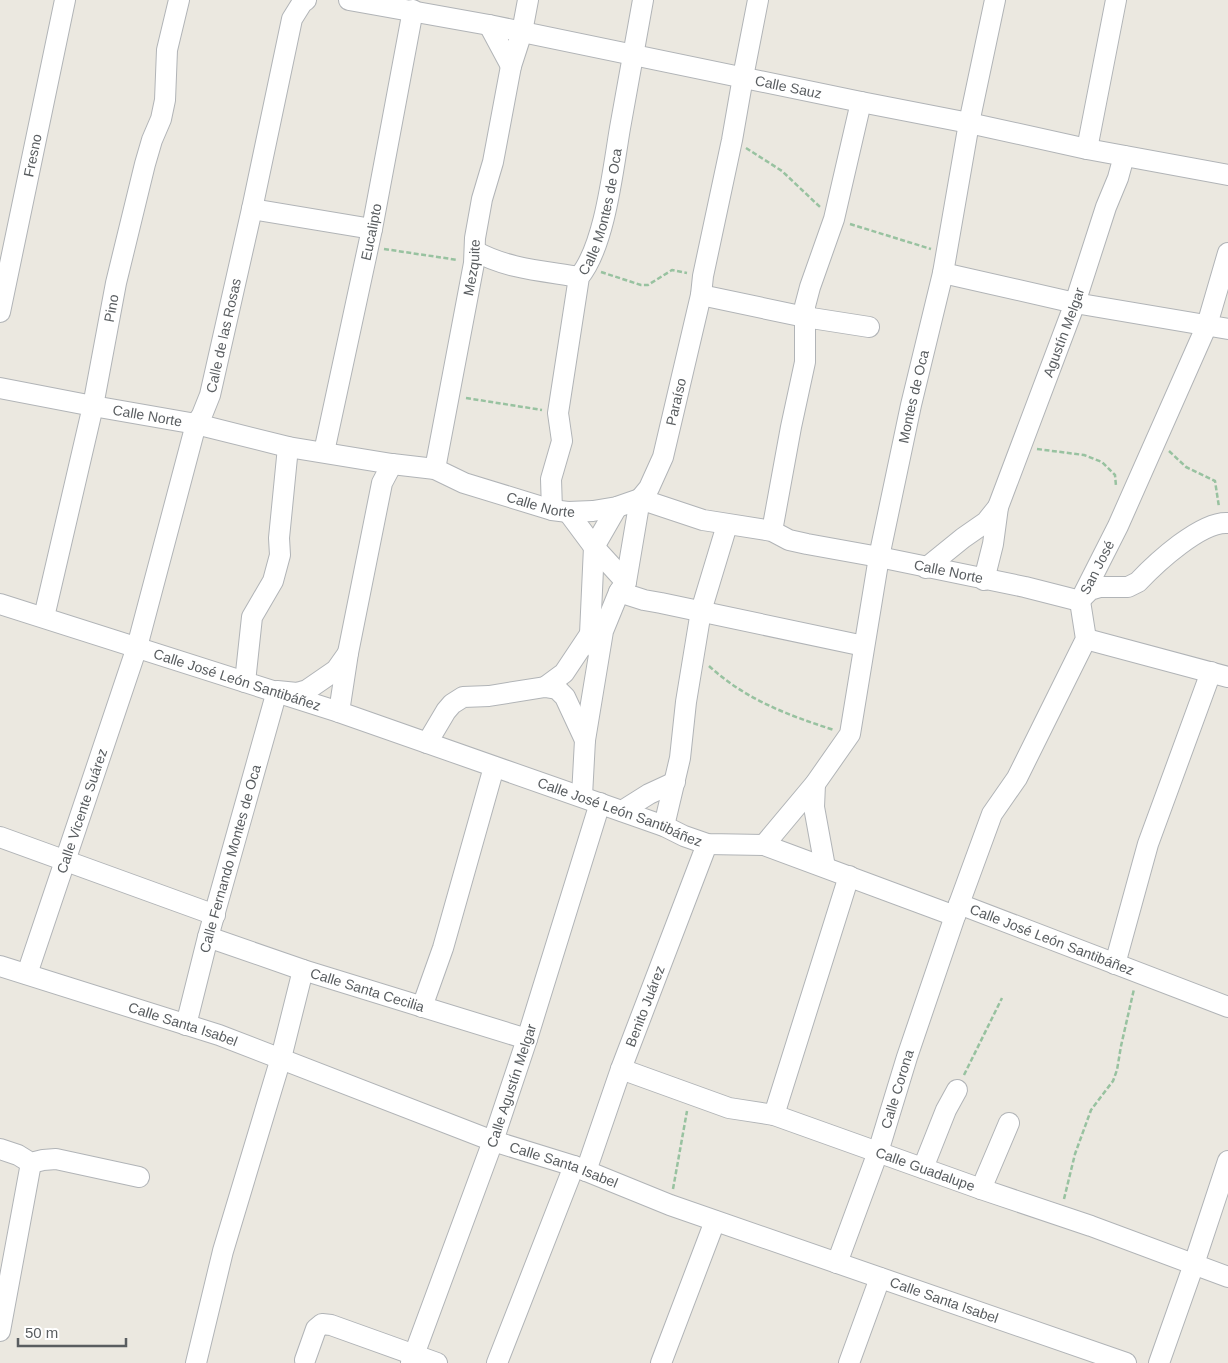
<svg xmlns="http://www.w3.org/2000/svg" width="1228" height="1363" viewBox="0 0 1228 1363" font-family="Helvetica,sans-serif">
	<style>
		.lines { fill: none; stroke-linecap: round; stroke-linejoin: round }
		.minor-casing { stroke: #b1b4b7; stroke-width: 22 }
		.path { stroke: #98c2a0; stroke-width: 2.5; stroke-dasharray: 5 2.5; stroke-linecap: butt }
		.minor { stroke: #fff; stroke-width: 20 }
		.labels { text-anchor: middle; stroke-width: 4; stroke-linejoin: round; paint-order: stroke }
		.street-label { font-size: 14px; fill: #595d60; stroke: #fff }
	</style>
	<rect width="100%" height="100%" fill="#ebe8e0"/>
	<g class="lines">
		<!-- minor casing -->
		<g class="minor-casing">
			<g id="minor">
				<path id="s1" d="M349,0l140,25 372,77 108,21 118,26 141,26"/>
				<polyline points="489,25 511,66"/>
				<polyline points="1087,149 1116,0"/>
				<polyline points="252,209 372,229"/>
				<path d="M475,251c32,18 69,20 104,26"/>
				<polyline points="943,273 1075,303 1228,329"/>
				<polyline points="701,295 805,317 869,327"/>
				<path id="s2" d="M0,312l65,-312"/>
				<path id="s3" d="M0,388l93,18 103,18 92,23 104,17 43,5 29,14 88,27 16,2 25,-1 24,-4 23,-8 63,21 69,11 17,9 18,4 72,13 146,30 55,14"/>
				<path id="s4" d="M324,452l48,-223 41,-219"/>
				<path id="s5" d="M435,469l39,-206 1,-25 7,-39 11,-37 18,-96 11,-34 6,-32"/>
				<path id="s6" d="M552,510l-1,-31 11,-38 -4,-28 21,-136c26,-31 34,-108 41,-149 8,-43 15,-85 23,-128"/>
				<polyline points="568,512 594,547 626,582"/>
				<polyline points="772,531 791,427 805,362 805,306 810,287 834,219 861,102"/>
				<polyline points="926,568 963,538 986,522 998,507"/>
				<path id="s7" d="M984,580l9,-36 5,-37 77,-204 31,-96 12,-29 6,-22"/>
				<polyline points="619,592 644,600 661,603 864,646"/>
				<path d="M1081,599l9,-9 10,-3h28l10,-5c18,-19 63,-61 90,-59"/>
				<path id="s8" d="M0,604l339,108 325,114 20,10 23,8 57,1 191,71 4,-12 269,103"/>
				<path id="s9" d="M44,617l49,-211 23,-123 29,-119 7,-24 9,-21 4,-19 2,-50 12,-50"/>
				<polyline points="1086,639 1228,677"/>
				<polyline points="597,650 590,634 594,547 617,507"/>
				<polyline points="245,682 252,617 273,581 280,555 279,538 288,447"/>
				<polyline points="545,687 564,673 590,634"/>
				<polyline points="339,712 348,653 382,483 392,464"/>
				<polyline points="427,743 446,711 452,704 463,697 489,696 545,687 557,689 565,697 585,740"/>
				<polyline points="815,784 814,807 825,867"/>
				<path id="s10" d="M582,796l3,-56 18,-109 16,-39 7,-10 14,-83 9,-11 14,-31 38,-162 2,-19 29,-136 11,-63 15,-77"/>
				<polyline points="622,811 649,794 675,782"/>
				<polyline points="664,826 680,758 686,702 701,611 727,525"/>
				<polyline points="0,837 215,915"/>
				<path id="s11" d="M764,845l51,-61 35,-50 29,-177 32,-152 32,-132 26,-150 26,-123"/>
				<path id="s12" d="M959,904l33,-90 25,-36 69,-139 -6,-38 38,-75 89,-201 21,-72"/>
				<path id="s13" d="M208,937l95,33 224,69"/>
				<polyline points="1115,964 1148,844 1211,672"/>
				<path id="s14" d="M0,966l219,69 274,106 81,25 96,39 456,158"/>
				<path id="s15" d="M27,974l110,-327 59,-223 6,-9 8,-20 42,-186 40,-190 10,-16 4,-3"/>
				<polyline points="422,1007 443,948 494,767"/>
				<path id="s16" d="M186,1025l22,-88 69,-246 20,2 10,-3 29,-20 12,-17"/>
				<path id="s17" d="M621,1069l108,39 45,7 207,74 110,37 137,51"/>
				<polyline points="774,1115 849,876"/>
				<polyline points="0,1149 18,1155 31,1163 43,1160 56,1159 139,1177"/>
				<polyline points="923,1168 946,1110 957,1090"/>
				<path id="s18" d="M586,1171l35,-102 86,-225"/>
				<polyline points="981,1189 1009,1123"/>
				<path id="s19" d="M837,1263l41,-111 29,-95 48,-141"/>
				<polyline points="0,1331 31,1163"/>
				<polyline points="305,1360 316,1329 322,1324 331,1325 437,1363"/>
				<polyline points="196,1363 223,1251 281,1058 303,970"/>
				<path id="s20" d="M411,1363l82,-222 34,-102 73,-236"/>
				<polyline points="497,1363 574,1166"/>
				<polyline points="661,1363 715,1221"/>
				<polyline points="849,1363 880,1278"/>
				<polyline points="1159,1363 1194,1264 1228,1161"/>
			</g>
		</g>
		<!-- path -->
		<g class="path">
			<polyline points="746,148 782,171 820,207"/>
			<polyline points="850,224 931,249"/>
			<polyline points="384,249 458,260"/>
			<polyline points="601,272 641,285 648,285 672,270 687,273"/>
			<polyline points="466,398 542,410"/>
			<polyline points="1037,449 1084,455 1102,462 1115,475 1116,486"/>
			<polyline points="1169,451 1186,467 1215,481 1219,507"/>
			<path d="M709,666c36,33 78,49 125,64"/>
			<polyline points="964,1075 1002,998"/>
			<polyline points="673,1189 687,1111"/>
			<polyline points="1064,1199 1075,1154 1091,1110 1113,1081 1117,1070 1121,1046 1134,989"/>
		</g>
		<!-- minor -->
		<use href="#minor" class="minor"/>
	</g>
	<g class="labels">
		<!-- street labels -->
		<g class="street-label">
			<text dy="5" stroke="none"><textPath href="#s1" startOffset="448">Calle Sauz</textPath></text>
			<text dy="5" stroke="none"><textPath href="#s2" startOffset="160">Fresno</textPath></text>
			<text dy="5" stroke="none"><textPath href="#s6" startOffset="306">Calle Montes de Oca</textPath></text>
			<text dy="5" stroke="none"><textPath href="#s4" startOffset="225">Eucalipto</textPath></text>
			<text dy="5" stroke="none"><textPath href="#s5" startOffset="205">Mezquite</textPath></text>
			<text dy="5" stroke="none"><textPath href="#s9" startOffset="316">Pino</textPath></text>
			<text dy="5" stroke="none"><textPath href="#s7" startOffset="261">Agustín Melgar</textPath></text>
			<text dy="5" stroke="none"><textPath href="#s15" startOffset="669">Calle de las Rosas</textPath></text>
			<text dy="5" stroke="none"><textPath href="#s11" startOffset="484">Montes de Oca</textPath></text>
			<text dy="5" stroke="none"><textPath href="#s10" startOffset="410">Paraíso</textPath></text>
			<text dy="5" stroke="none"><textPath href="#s3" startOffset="150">Calle Norte</textPath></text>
			<text dy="5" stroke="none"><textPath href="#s3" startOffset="555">Calle Norte</textPath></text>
			<text dy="5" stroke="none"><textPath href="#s12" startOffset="371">San José</textPath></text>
			<text dy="5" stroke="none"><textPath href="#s3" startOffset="975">Calle Norte</textPath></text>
			<text dy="5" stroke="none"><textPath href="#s8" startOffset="249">Calle José León Santibáñez</textPath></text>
			<text dy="5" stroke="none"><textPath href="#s15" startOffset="172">Calle Vicente Suárez</textPath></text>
			<text dy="5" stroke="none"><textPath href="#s8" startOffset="654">Calle José León Santibáñez</textPath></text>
			<text dy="5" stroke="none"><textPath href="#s16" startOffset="172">Calle Fernando Montes de Oca</textPath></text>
			<text dy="5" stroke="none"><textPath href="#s8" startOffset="1120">Calle José León Santibáñez</textPath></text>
			<text dy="5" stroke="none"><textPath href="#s13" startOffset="168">Calle Santa Cecilia</textPath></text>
			<text dy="5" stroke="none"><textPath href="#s18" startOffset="175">Benito Juárez</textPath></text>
			<text dy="5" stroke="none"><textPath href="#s14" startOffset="192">Calle Santa Isabel</textPath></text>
			<text dy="5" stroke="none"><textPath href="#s20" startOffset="295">Calle Agustín Melgar</textPath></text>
			<text dy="5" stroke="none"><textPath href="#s19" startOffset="184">Calle Corona</textPath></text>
			<text dy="5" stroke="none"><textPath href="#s14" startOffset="598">Calle Santa Isabel</textPath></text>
			<text dy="5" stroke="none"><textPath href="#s17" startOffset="321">Calle Guadalupe</textPath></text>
			<text dy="5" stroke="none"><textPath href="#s14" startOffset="1002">Calle Santa Isabel</textPath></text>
		</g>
	</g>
	<!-- scale -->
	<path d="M18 1338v8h108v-8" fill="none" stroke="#595d60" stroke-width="2.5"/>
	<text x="25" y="1338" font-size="15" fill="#595d60" stroke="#ffffff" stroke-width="4" paint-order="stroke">50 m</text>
</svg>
